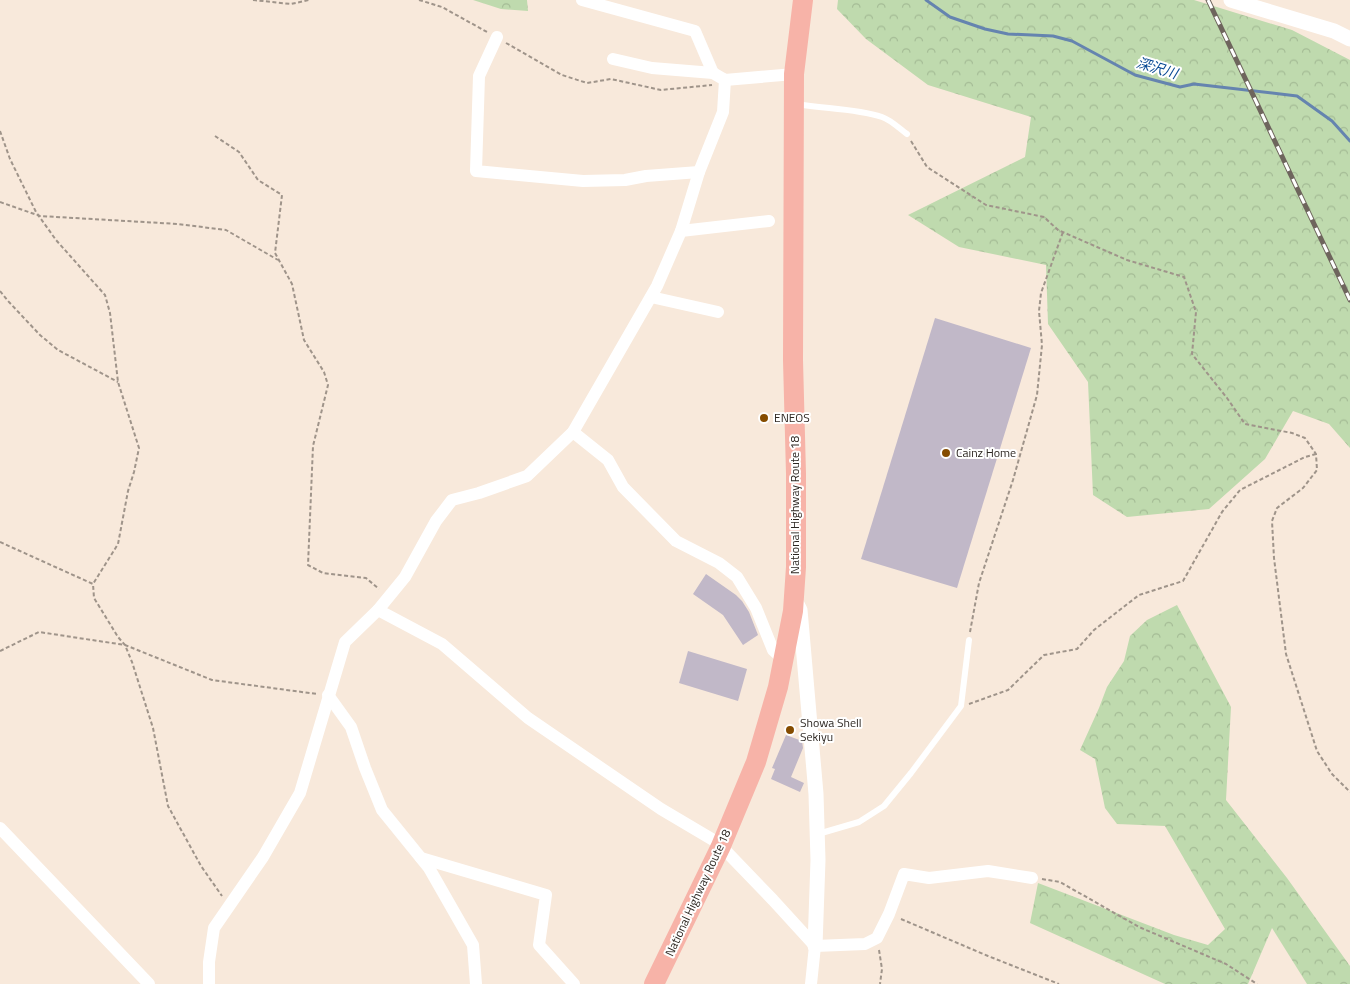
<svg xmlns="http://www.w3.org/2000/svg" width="1350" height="984" viewBox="0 0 1350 984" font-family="'Titillium Web','Noto Sans JP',sans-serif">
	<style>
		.forest { fill: url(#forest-crowns) }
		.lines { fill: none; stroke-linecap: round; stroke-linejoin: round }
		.stream { stroke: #6584af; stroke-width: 3 }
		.building { fill: #c1b8c8 }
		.path { stroke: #9f948a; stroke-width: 2; stroke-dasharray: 4 2.5; stroke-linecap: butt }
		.service { stroke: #fff; stroke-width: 6 }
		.minor { stroke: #fff; stroke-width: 12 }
		.tertiary { stroke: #fff; stroke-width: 15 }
		.trunk { stroke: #f7b3a8; stroke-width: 20 }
		.rail-casing { stroke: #6e655d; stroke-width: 5 }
		.rail { stroke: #fff; stroke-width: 3; stroke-dasharray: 9; stroke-linecap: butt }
		.poi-dot { fill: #854c00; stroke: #fff; stroke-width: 2 }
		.labels { text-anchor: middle; stroke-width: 4; stroke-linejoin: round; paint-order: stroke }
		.poi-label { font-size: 12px; fill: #2d2722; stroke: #fff; text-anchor: start }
		.street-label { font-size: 12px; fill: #2d2722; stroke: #fff }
		.water-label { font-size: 14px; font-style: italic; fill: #084994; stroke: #fff }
	</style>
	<defs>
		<pattern id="forest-crowns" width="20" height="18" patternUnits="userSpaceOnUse" patternTransform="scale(1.25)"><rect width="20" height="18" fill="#bfdaae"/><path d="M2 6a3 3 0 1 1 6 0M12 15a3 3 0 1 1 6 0" fill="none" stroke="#a4bb95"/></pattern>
	</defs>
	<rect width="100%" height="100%" fill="#f8e9db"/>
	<!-- forest -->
	<g class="forest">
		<polygon points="473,0 527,0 528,11 501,9"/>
		<polygon points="838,0 1194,0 1292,30 1350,60 1350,448 1329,424 1293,411 1265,459 1209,509 1127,517 1093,495 1088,382 1048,324 1046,265 959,247 908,215 1025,157 1031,117 928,85 866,39 837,9"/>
		<polygon points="1177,605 1231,707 1226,800 1287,878 1350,966 1350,984 1307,984 1272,928 1248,984 1165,984 1030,923 1038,883 1174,935 1208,945 1225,929 1165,826 1117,824 1105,808 1095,759 1080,750 1099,708 1107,687 1124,661 1130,636 1147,620"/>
	</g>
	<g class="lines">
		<!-- stream -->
		<polyline class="stream" points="926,0 950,17 985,29 1008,34 1053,36 1072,41 1135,75 1180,87 1194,84 1297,96 1332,121 1350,141"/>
	</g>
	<!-- building -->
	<g class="building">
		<polygon points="935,318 1031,348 957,588 861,559"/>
		<polygon points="706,574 736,595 742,601 749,612 758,635 743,645 723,615 693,594"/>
		<polygon points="688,651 747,669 738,701 679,683"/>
		<polygon points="786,735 802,741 803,748 791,777 804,783 800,792 771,779 775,769 772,768"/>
	</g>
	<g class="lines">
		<!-- path -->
		<g class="path">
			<polyline points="253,0 291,4 309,0"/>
			<polyline points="419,0 442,7 487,32"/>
			<polyline points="506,43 562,75 587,83 611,79 661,90 712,85"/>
			<polyline points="0,131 10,159 36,212 56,240 105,295 110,313 118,382 139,448 134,472 128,491 118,544 93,584"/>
			<polyline points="215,136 239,152 258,180 282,195 275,253 292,284 304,340 324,372 328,385 313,446 308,565 323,573 366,578 379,589"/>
			<polyline points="911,141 927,167 986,205 1044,217 1058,230 1127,260 1184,277 1196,312 1192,354 1227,398 1245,424 1292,433 1305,438 1316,454 1317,470 1303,488 1277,508 1272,521 1274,558 1286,654 1317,751 1332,774 1350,792"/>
			<polyline points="0,202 40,216 178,224 226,230 278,260"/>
			<polyline points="0,291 8,301 40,335 58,350 118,382"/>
			<polyline points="0,542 93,584 94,598 118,637 125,645 132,662 153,728 168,806 201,866 222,896"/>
			<polyline points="970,632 979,583 1013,480 1037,395 1042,345 1039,311 1041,293 1063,232"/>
			<polyline points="0,651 39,632 125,645 212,680 317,694"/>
			<polyline points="969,704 1008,690 1044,655 1077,649 1094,630 1139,595 1183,581 1222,512 1240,490 1305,457 1316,454"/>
			<polyline points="1042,879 1060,882 1139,927 1226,964 1257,984"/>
			<polyline points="901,919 988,956 1059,984"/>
			<polyline points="879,950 882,969 880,984"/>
		</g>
		<!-- service -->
		<g class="service">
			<path d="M797,104c28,5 58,4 85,13 9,3 18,12 25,17"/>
			<polyline points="818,834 859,822 884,806 911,773 961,706 969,640"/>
		</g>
		<!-- minor -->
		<g class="minor">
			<polyline points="582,0 695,31 713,73"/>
			<polyline points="497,37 479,76 476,171 583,181 625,180 646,176 699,172"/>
			<polyline points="613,59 652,68 713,73 725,80 794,74"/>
			<polyline points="681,231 769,221"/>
			<polyline points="651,297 718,312"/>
			<polyline points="573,432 608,460 623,487 676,541 719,563 737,577 756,608 773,650 784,660"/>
			<polyline points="378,610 442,644 528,718 661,809 715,841 721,846 773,900 815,946 811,984"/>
			<polyline points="328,695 351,727 365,768 382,810 429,868 473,945 476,984"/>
			<polyline points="0,828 149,984"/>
			<polyline points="421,858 546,895 539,945 574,984"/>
			<polyline points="815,946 865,944 877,938 889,914 904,874 929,878 988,871 1032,878"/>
			<polyline points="209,984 209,962 214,928 263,857 300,793 345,642 378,610 405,577 436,521 452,500 479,493 527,476 573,432 657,286 681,231 699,172 723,112 725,80"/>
		</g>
		<!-- tertiary -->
		<g class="tertiary">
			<polyline points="1231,0 1334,31 1350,39"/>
			<polyline points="796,602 800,610 816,794 818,860 815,946"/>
		</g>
		<!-- trunk -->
		<polyline class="trunk" points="654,984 721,846 756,762 778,687 793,611 796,567 796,474 793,360 794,74 803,0"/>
		<!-- rail casing -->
		<g class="rail-casing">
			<polyline id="rail" points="1208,0 1350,300"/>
		</g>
		<!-- rail -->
		<use href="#rail" class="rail"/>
	</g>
	<!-- markers -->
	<g class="poi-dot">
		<circle cx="764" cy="418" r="5"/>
		<circle cx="946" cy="453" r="5"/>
		<circle cx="790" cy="730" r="5"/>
	</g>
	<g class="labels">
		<!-- poi labels -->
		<g class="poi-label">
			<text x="774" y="422">ENEOS</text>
			<text x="956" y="457">Cainz Home</text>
			<text x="800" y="727">Showa Shell<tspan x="800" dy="14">Sekiyu</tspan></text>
		</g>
		<!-- street labels -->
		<g class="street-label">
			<text transform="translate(795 505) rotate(-90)" y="4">National Highway Route 18</text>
			<text transform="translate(698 893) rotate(-65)" y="4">National Highway Route 18</text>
		</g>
		<!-- water labels -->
		<g class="water-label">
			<text transform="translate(1157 68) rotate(17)" y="5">深沢川</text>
		</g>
	</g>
</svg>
